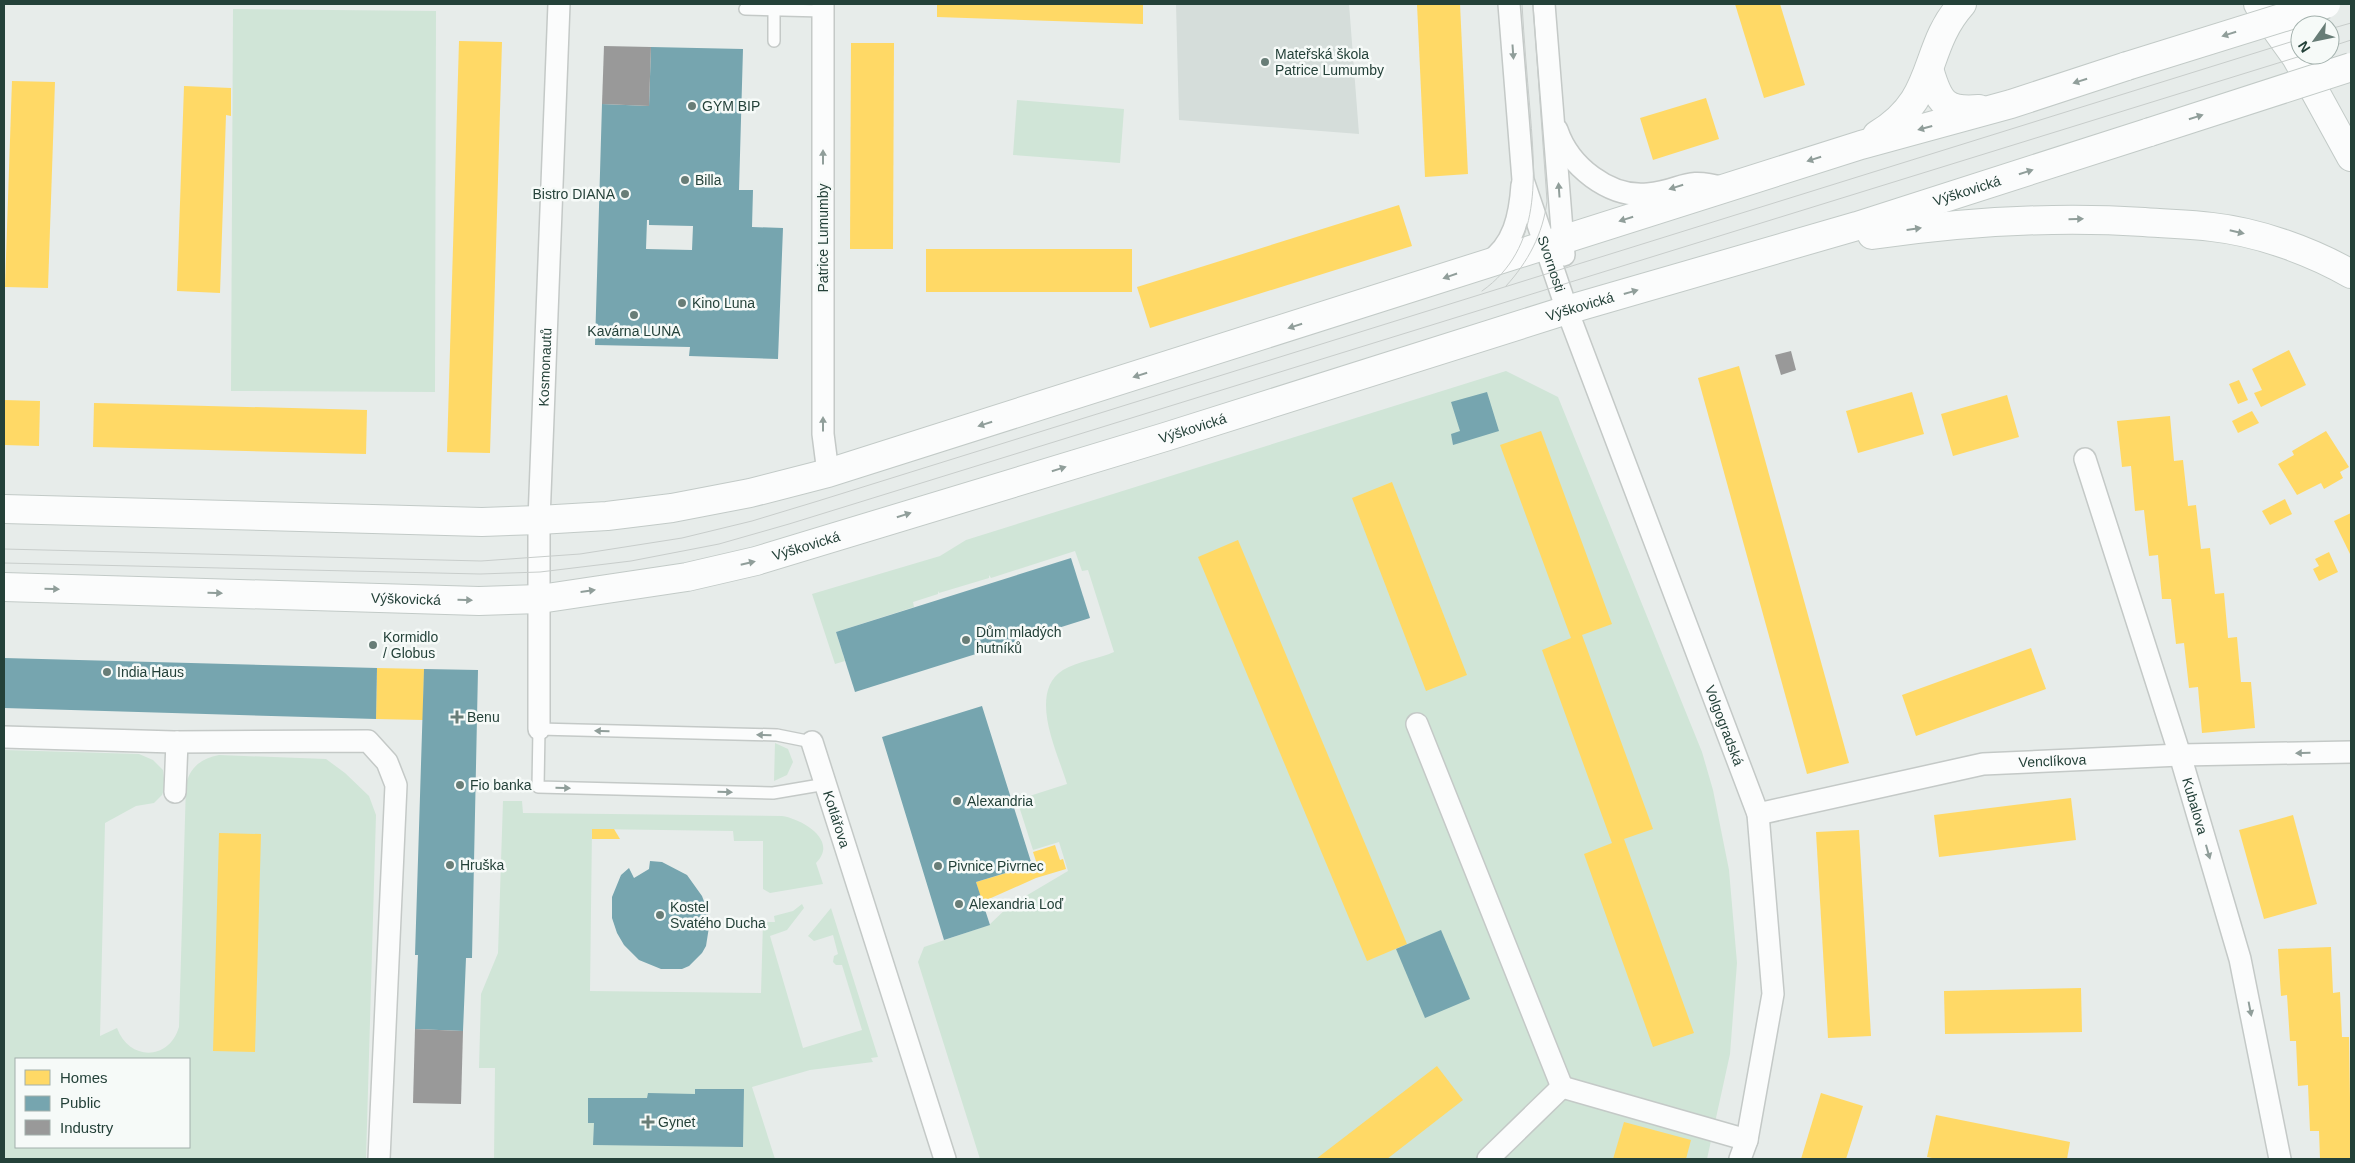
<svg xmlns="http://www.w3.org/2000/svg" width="2355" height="1163" viewBox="0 0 2355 1163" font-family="Arial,sans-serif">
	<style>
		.built { fill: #d5ddda }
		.green { fill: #d0e5d7; fill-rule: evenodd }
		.homes { fill: #ffd966 }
		.public { fill: #76a5af; fill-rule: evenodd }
		.industry { fill: #999 }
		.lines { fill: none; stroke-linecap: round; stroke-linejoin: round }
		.lane-casing { stroke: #c4c9c7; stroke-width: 14 }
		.street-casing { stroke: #c4c9c7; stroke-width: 24 }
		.secondary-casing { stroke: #c2cac7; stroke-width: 30 }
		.lane { stroke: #fbfcfc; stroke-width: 11 }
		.street { stroke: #fbfcfc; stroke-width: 21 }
		.secondary { stroke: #fbfcfc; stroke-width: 28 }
		.tram { stroke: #c8cdcb; stroke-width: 1 }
		.secondary-bridge-casing { stroke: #c2cac7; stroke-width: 30; stroke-linecap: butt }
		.secondary-bridge { stroke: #fbfcfc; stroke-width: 28 }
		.oneway { fill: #909e9a }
		.poi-dot { fill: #687d77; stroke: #f6faf8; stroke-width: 2 }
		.labels { text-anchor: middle; stroke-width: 5; stroke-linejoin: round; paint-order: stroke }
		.poi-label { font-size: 14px; fill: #244139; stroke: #f6faf8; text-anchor: start }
		.street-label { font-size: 14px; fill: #244139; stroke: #f6faf8 }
	</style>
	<rect width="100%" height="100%" fill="#e7ecea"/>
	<!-- built -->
	<polygon class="built" points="1176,4 1349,4 1359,134 1179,120"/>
	<!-- green -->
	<g class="green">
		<polygon points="233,9 436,11 435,392 231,391"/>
		<polygon points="1017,100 1124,109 1120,163 1013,155"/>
		<path d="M1506,371l52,26 144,355 11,38 16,80 8,93 -7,91 -23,105h-727l-62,-197 6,-15 65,-22 20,-19 59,-35 -9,-29 -26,8 -16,-50 50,-16c-9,-31 -40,-91 -4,-114 15,-9 35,-11 51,-18l-26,-82 -6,1 -7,-20 -84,27 -2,-3v3l-50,15 -1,-2v3l-25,8 1,5 -78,25 9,29 -10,3 -23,-70 128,-38 26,-16z"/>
		<polygon points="775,743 788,749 793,762 787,775 774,781"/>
		<path d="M4,750l135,4 14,6 10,10 2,17 -3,8 -8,8 -18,3 -31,17 -5,213 17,-8c12,33 52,33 62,-1l7,-243c5,-18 15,-25 33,-29l107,4 19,14 24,23 7,19 -10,344h-362zM16,1059h173v88h-173z"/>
		<path d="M503,801h19l1,12 259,3c20,3 57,24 34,47l7,21 -53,9 -7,-4v-48h-29l-1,-10 -141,-2 -2,162 171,2 2,-71h12l-1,-6 19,-5 9,-7 2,4 -17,22 -17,6 33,112 59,-18 -20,-65h-6l-3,-3 1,-6 4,-2 -5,-19 -19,6 -6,-5 23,-28 47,149 -7,1 2,4 -63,8 -58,17 23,72h-281l1,-91h-16l2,-74 17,-41z"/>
	</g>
	<!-- homes -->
	<g class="homes">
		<polygon points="937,4 1143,4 1143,24 937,17"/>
		<polygon points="1417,4 1460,4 1468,174 1425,177"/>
		<polygon points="1735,4 1780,4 1805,85 1764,98"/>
		<polygon points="459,41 502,42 490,453 447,452"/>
		<polygon points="851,43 894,43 893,249 850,249"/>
		<polygon points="12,81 55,82 48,288 5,287"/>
		<polygon points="184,86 231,88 231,116 226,115 220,293 177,291"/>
		<polygon points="1706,98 1719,139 1653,160 1640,118"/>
		<polygon points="1399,205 1412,246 1150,328 1137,287"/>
		<rect x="926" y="249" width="206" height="43"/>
		<polygon points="2289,350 2306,385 2261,407 2254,393 2262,390 2252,369"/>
		<polygon points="1739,366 1849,763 1807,774 1698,378"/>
		<polygon points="2239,380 2248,400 2238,404 2229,384"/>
		<polygon points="1912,392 1924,434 1858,453 1846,411"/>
		<polygon points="2007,395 2019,437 1953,456 1941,414"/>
		<polygon points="4,400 40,401 39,446 4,445"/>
		<polygon points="94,403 367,410 366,454 93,447"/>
		<polygon points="2252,411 2259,423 2238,433 2232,421"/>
		<polygon points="2170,416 2174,461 2183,460 2188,506 2196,505 2201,549 2210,548 2215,594 2224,593 2228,638 2237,637 2241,682 2251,682 2255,728 2202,733 2198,687 2189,688 2184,643 2176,644 2171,599 2162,599 2158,555 2149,556 2144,510 2135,511 2131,466 2122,467 2117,421"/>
		<polygon points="1541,431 1612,624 1582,635 1653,829 1624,839 1694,1033 1653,1047 1584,854 1612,843 1542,650 1571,638 1500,445"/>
		<polygon points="2326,431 2349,467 2340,472 2343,478 2324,489 2321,483 2297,495 2278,464 2294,455 2292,451"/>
		<polygon points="1392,482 1467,675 1426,691 1352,498"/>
		<polygon points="2285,499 2292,514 2270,525 2262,511"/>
		<polygon points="2351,513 2351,556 2334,521"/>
		<polygon points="1238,540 1407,944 1367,961 1198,557"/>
		<polygon points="2329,552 2338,572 2319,581 2313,569 2319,566 2315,559"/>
		<polygon points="2031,648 2046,689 1916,736 1902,695"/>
		<polygon points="377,668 424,669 423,720 376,719"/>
		<polygon points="2071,798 2076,840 1939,857 1934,815"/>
		<polygon points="2293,815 2317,904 2264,919 2239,830"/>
		<polygon points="592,829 614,829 620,839 592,839"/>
		<polygon points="1859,830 1871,1036 1828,1038 1816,832"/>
		<polygon points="219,833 261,834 255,1052 213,1051"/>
		<polygon points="1055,845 1060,860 1063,859 1066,869 1036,878 982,902 976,882 1037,864 1033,852"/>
		<polygon points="2331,947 2333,993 2340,992 2342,1037 2349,1037 2351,1159 2320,1159 2319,1131 2310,1131 2308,1085 2298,1086 2296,1041 2290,1041 2287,995 2281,996 2278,949"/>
		<polygon points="2081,988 2082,1032 1945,1034 1944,991"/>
		<polygon points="1437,1066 1463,1100 1387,1159 1316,1159"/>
		<polygon points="1821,1093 1863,1106 1846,1159 1801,1159"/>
		<polygon points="1936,1115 2070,1142 2067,1159 1937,1159 1927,1157"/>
		<polygon points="1624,1122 1691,1140 1686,1159 1613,1159"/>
	</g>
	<!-- public -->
	<g class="public">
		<path d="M651,47l92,2 -4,141h14l-1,37 31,1 -5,131 -89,-3 1,-9 -95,-2 7,-241 47,2zM647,220h2v5l44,1 -1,24 -46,-1z"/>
		<polygon points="1487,392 1499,431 1453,445 1451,434 1460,431 1451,402"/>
		<polygon points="1071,558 1090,618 855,692 836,632"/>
		<polygon points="4,658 377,668 376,719 4,708"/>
		<polygon points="424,669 478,670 472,958 466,958 463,1031 415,1029 418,955 415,955"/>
		<polygon points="982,706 1032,865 976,882 990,925 944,940 882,737"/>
		<polygon points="650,861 662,862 687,875 702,896 708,912 709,927 706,946 702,953 689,966 682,969 661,969 639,960 624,945 617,933 612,918 612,897 621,875 629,868 634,878 649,869"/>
		<polygon points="1441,930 1470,999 1425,1018 1396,949"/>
		<polygon points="695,1089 744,1089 743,1147 593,1145 594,1123 588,1123 588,1098 647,1098 648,1093 695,1094"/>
	</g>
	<!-- industry -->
	<g class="industry">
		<polygon points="604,46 651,47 649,106 602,104"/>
		<polygon points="1791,351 1796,370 1781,375 1775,355"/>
		<polygon points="415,1029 463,1031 461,1104 413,1103"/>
	</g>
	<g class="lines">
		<!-- lane casing -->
		<g class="lane-casing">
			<g id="lane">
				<polyline points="745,9 823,11"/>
				<polyline points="774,10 774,41"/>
				<polyline points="812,742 777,735 539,729 538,787 773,793 826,784"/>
			</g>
		</g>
		<!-- street casing -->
		<g class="street-casing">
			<g id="street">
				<polyline points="823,4 823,434 828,473"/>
				<path id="s1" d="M1509,4l14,176 44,130 191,504 15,180 -26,146 -7,19"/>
				<polyline points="1544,4 1564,255"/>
				<path d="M1557,130c12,36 52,68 91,64 35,-3 36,-18 75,-6"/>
				<path d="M1487,263c27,-17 33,-48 35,-78"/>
				<path id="s2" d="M2085,459l95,296 60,204 40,200"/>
				<polyline points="1417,724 1562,1087"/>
				<path id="s3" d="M539,729v-209l20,-516"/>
				<polyline points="4,737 174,742 368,741 387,762 396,785 379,1159"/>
				<path id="s4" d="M812,742l133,417"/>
				<polyline points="175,792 177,742"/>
				<path id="s5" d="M1758,814l225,-50 197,-9 171,-3"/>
				<polyline points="1562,1087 1747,1140"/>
				<polyline points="1488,1159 1562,1087"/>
			</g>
		</g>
		<!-- secondary casing -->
		<g class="secondary-casing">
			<g id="secondary">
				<polyline points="2258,4 2296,57 2351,157"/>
				<path d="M1930,72c9,30 15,40 49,37"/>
				<path d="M1877,135c62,-37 44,-85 85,-131"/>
				<path d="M1872,235c90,-13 180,-19 272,-13 22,2 45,2 68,5 46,5 99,24 139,47"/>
				<polyline points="4,509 482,522 539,520 607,516 672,508 750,493 828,473 1861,145 2011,104 2127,66"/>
				<path id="s6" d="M4,587l475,14 61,-2 147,-22 69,-16 409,-124 402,-127 290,-84 293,-94"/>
			</g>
		</g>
		<!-- lane -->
		<use href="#lane" class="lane"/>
		<!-- street -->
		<use href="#street" class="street"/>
		<!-- secondary -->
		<use href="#secondary" class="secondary"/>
		<!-- tram -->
		<g class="tram">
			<polyline points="2330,29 2351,23"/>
			<polyline points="2330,47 2351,40"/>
			<path d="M1506,286c22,-24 37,-52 41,-85l-14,-197"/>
			<path d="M1482,291c61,-43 53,-116 48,-181 -3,-35 -6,-71 -8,-106"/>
			<polyline points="4,549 481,561 580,554 682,538 752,521 818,501 2300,39"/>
			<polyline points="4,563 480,574 540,572 631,561 719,544 789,524 2304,55"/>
		</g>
		<!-- secondary-bridge casing -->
		<g class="secondary-bridge-casing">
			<g id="secondary-bridge">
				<polyline points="2127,66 2326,4"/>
				<polyline points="2150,132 2351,67"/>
			</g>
		</g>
		<!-- secondary-bridge -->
		<use href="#secondary-bridge" class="secondary-bridge"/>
	</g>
	<!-- one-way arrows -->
	<defs><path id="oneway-solid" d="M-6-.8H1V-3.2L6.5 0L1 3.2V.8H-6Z" transform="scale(1.25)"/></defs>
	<g class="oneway">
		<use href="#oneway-solid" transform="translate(2229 34) rotate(163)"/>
		<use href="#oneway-solid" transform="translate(1513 52) rotate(86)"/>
		<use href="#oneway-solid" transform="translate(2080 81) rotate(162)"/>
		<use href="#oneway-solid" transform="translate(2196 117) rotate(-18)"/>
		<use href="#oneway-solid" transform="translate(1925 128) rotate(165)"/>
		<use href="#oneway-solid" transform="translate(823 157) rotate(-90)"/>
		<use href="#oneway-solid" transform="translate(1814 159) rotate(162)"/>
		<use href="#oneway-solid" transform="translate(2026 172) rotate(-18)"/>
		<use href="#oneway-solid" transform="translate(1676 187) rotate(163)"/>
		<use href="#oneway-solid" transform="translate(1559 190) rotate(-94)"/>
		<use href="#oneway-solid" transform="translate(1626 219) rotate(163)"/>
		<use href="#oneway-solid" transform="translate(2076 219) rotate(-1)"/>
		<use href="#oneway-solid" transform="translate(1914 229) rotate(-8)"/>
		<use href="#oneway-solid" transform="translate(2237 232) rotate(13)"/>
		<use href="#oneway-solid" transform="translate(1450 276) rotate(161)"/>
		<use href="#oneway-solid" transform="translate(1631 292) rotate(-16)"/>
		<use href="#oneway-solid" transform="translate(1295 326) rotate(162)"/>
		<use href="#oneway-solid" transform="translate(1140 375) rotate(163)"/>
		<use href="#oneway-solid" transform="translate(823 424) rotate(-90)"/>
		<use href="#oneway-solid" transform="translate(985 424) rotate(163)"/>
		<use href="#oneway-solid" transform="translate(1059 469) rotate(-17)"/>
		<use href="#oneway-solid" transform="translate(904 515) rotate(-17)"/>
		<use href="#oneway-solid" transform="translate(748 563) rotate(-13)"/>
		<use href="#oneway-solid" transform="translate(52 589) rotate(2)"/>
		<use href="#oneway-solid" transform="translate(588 591) rotate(-8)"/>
		<use href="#oneway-solid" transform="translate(215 593) rotate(2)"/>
		<use href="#oneway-solid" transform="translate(465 600) rotate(2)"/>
		<use href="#oneway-solid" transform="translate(602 731) rotate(-178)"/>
		<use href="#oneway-solid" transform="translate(764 735) rotate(-178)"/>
		<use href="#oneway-solid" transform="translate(2303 753) rotate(179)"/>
		<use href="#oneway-solid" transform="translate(563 788) rotate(1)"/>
		<use href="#oneway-solid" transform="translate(725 792) rotate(1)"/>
		<use href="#oneway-solid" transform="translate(2208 852) rotate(74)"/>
		<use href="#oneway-solid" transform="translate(2250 1009) rotate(79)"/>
	</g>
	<!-- markers -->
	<g class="poi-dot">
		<circle cx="1265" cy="62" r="5"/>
		<circle cx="692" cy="106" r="5"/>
		<circle cx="685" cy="180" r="5"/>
		<circle cx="625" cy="194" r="5"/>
		<circle cx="682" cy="303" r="5"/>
		<circle cx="634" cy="315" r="5"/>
		<circle cx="966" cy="640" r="5"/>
		<circle cx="373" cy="645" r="5"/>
		<circle cx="107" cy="672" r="5"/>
		<path d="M454.5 709.5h5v5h5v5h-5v5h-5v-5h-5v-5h5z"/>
		<circle cx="460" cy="785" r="5"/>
		<circle cx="957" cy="801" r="5"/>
		<circle cx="450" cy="865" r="5"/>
		<circle cx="938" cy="866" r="5"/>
		<circle cx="959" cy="904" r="5"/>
		<circle cx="660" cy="915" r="5"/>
		<path d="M645.5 1114.5h5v5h5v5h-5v5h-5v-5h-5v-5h5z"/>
	</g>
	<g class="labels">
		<!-- poi labels -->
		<g class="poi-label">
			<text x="1275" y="59">Mateřská škola<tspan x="1275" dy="16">Patrice Lumumby</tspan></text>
			<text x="702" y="111">GYM BIP</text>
			<text x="695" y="185">Billa</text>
			<text x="615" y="199" text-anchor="end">Bistro DIANA</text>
			<text x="692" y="308">Kino Luna</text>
			<text x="634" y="336" text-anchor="middle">Kavárna LUNA</text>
			<text x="976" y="637">Dům mladých<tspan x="976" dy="16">hutníků</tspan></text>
			<text x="383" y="642">Kormidlo<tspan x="383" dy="16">/ Globus</tspan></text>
			<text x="117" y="677">India Haus</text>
			<text x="467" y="722">Benu</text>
			<text x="470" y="790">Fio banka</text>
			<text x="967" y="806">Alexandria</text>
			<text x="460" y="870">Hruška</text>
			<text x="948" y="871">Pivnice Pivrnec</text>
			<text x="969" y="909">Alexandria Loď</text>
			<text x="670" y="912">Kostel<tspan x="670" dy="16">Svatého Ducha</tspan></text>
			<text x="658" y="1127">Gynet</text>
		</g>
		<!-- street labels -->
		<g class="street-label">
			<text dy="5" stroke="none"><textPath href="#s6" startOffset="2022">Výškovická</textPath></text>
			<text transform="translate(823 238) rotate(-90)" y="5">Patrice Lumumby</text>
			<text dy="5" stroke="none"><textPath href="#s1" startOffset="265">Svornosti</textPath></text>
			<text dy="5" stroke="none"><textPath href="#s6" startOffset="1618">Výškovická</textPath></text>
			<text dy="5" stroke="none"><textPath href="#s3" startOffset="362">Kosmonautů</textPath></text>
			<text dy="5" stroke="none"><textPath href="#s6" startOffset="1212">Výškovická</textPath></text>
			<text dy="5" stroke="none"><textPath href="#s6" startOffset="808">Výškovická</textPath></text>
			<text dy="5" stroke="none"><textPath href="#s6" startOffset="402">Výškovická</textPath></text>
			<text dy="5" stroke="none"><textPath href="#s1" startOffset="758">Volgogradská</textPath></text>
			<text dy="5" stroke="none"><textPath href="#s5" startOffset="300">Venclíkova</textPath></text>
			<text dy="5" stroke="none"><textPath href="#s2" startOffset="364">Kubalova</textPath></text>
			<text dy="5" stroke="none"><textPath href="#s4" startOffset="81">Kotlářova</textPath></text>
		</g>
	</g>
	<!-- border -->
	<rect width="2355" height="1163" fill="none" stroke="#244139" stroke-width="10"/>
	<!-- legend -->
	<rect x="15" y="1058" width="175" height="90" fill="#f6faf8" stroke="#a2b0ac"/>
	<rect x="25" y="1070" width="25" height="15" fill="#ffd966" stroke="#a2b0ac"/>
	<text x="60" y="1083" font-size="15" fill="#244139">Homes</text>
	<rect x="25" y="1096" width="25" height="15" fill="#76a5af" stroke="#a2b0ac"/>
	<text x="60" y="1108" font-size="15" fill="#244139">Public</text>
	<rect x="25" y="1120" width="25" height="15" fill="#999999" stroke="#a2b0ac"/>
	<text x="60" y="1133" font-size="15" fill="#244139">Industry</text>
	<!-- north arrow -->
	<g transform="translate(2315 40) rotate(237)"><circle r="24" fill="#f6faf8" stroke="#a2b0ac"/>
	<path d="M0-4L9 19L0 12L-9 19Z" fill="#687d77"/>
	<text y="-8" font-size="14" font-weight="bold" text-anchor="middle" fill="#244139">N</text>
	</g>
</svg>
